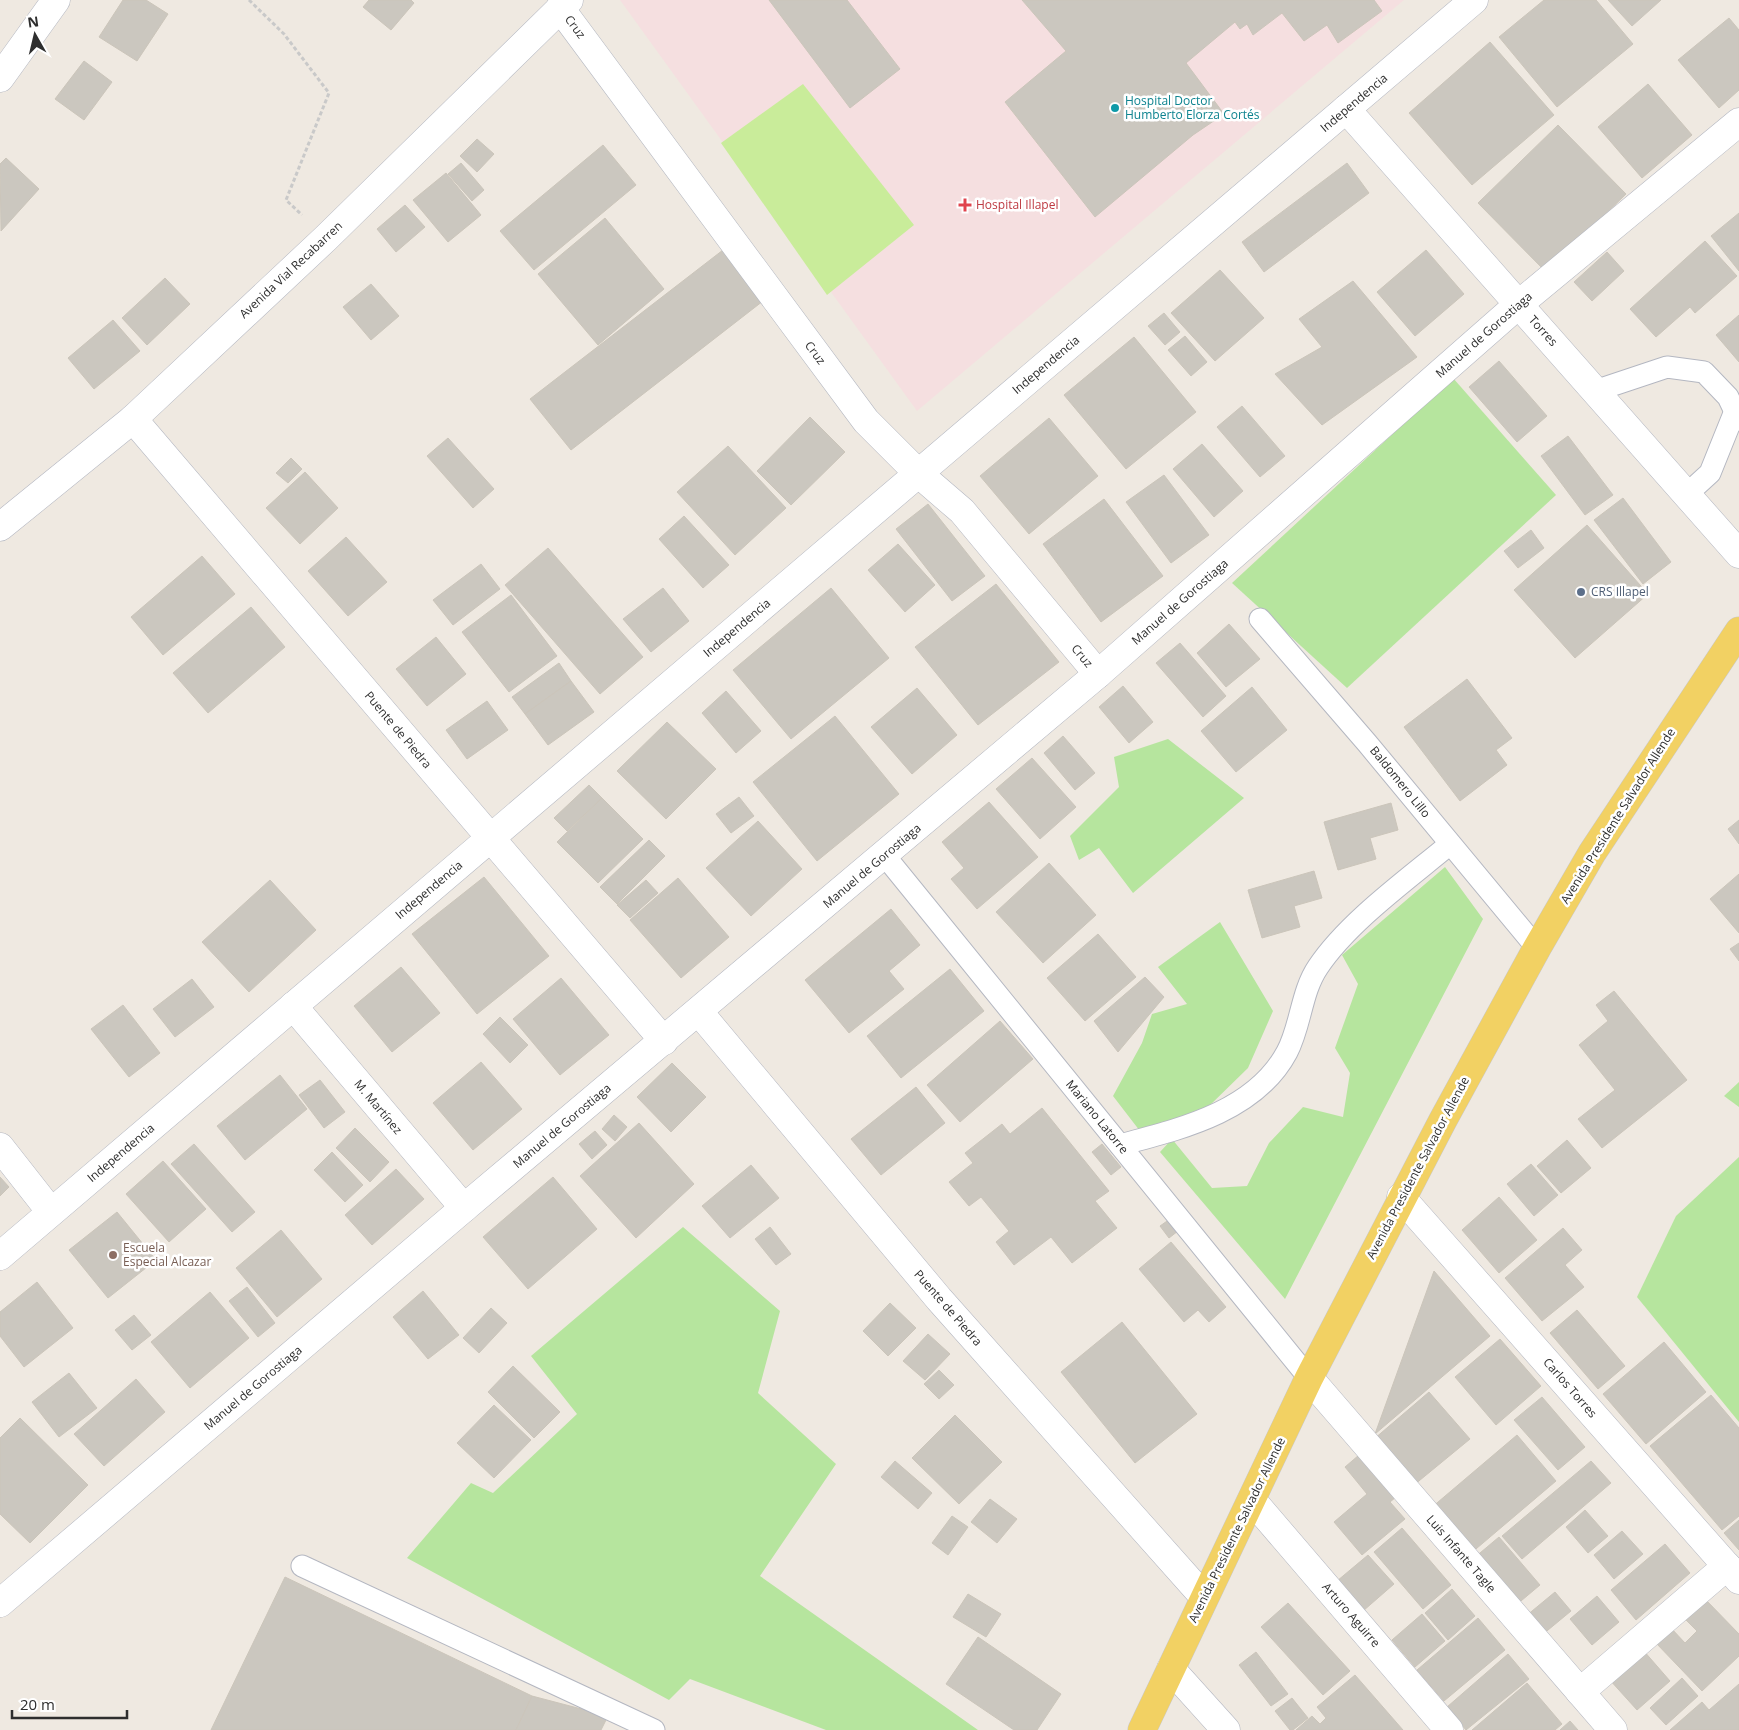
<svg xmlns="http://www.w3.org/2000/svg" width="1739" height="1730" viewBox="0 0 1739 1730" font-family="'Open Sans',sans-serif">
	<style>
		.medical { fill: #f5dfe0 }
		.green { fill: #b6e59e }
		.pitch { fill: #c9ec9a }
		.building { fill: #cbc7bf; stroke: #cbc5ba }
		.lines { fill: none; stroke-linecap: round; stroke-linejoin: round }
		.service-casing { stroke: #b4b7c1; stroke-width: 23 }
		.minor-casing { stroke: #b4b7c1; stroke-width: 29 }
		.tertiary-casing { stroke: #b4b7c1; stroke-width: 29 }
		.secondary-casing { stroke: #b4b7c1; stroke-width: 29 }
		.primary-casing { stroke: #c9c9c9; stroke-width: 29 }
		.path { stroke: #c9c9c9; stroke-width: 3; stroke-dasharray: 4 2.5; stroke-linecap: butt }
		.service { stroke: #fff; stroke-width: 21 }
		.minor { stroke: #fff; stroke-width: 28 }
		.tertiary { stroke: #fff; stroke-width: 28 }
		.secondary { stroke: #fff; stroke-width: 28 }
		.primary { stroke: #f2d163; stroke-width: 28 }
		.culture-dot { fill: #0f9aa8; stroke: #fff; stroke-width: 2 }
		.health-dot { fill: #e0444e; stroke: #fff; stroke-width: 2 }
		.service-dot { fill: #5c6f8a; stroke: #fff; stroke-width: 2 }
		.education-dot { fill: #8d6e63; stroke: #fff; stroke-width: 2 }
		.labels { text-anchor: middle; stroke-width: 5; stroke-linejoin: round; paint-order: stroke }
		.street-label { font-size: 12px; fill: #2e2e2e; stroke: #fff }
		.culture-label { font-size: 12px; fill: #0d838f; stroke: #fff; text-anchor: start }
		.health-label { font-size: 12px; fill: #be3a42; stroke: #fff; text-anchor: start }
		.service-label { font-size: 12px; fill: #4e5e75; stroke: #fff; text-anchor: start }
		.education-label { font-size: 12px; fill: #785e54; stroke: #fff; text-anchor: start }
	</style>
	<rect width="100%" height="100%" fill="#efe9e1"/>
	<!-- medical -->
	<polygon class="medical" points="620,0 1404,0 917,411"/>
	<!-- green -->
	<g class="green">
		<polygon points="1453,378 1556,495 1347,688 1232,583"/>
		<polygon points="1168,739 1244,798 1133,893 1099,848 1079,860 1070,836 1119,787 1114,757"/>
		<polygon points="1445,867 1483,919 1285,1299 1160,1152 1172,1139 1212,1188 1247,1186 1269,1143 1303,1107 1343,1117 1350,1073 1335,1048 1358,984 1342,955"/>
		<polygon points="1220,922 1273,1011 1248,1068 1204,1111 1143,1135 1113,1096 1142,1043 1152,1014 1187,1004 1158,967"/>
		<polygon points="1739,1082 1739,1107 1724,1096"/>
		<polygon points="1739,1157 1739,1422 1637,1297 1676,1216"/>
		<polygon points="683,1227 780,1311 758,1393 836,1464 760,1576 978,1730 826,1730 690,1679 669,1700 407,1558 471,1483 493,1493 577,1414 531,1356"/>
	</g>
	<!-- pitch -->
	<polygon class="pitch" points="803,84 914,225 827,295 721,143"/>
	<!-- building -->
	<g class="building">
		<polygon points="123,0 146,0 168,14 137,61 99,37"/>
		<polygon points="369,0 411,0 414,3 391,30 363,7"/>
		<polygon points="769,0 847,0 900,69 850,108"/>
		<polygon points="1022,0 1374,0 1382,11 1338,43 1327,25 1304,41 1282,13 1253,35 1247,24 1240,29 1235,22 1186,63 1224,114 1193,135 1095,217 1005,102 1066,51"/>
		<polygon points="1544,0 1596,0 1633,44 1557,107 1499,37"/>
		<polygon points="1608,0 1661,0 1632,26"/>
		<polygon points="1729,18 1739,30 1739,90 1719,108 1678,60"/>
		<polygon points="1490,42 1554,115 1472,185 1409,113"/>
		<polygon points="84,61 112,82 84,120 55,99"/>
		<polygon points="1648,84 1692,135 1642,178 1598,127"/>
		<polygon points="1558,125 1626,194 1546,272 1478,203"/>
		<polygon points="477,139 494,154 477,172 460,156"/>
		<polygon points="603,145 636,185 534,270 500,231"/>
		<polygon points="6,158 39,189 1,231 0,164"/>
		<polygon points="461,163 484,190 472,201 448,174"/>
		<polygon points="1347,163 1369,193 1264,272 1242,242"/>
		<polygon points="446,173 481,215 448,242 413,200"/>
		<polygon points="405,205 425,227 396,252 377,229"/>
		<polygon points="1739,213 1739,271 1711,236"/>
		<polygon points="605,218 664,289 598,345 538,274"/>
		<polygon points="1705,241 1737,276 1695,313 1690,307 1656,337 1630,309"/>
		<polygon points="723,250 763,301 571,450 530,399"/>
		<polygon points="1426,250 1464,294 1415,336 1377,292"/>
		<polygon points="1607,252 1624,271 1592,301 1574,282"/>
		<polygon points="1220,270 1264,318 1215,361 1171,313"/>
		<polygon points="165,278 190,304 147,345 122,318"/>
		<polygon points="1353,281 1417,357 1322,425 1275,374 1322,347 1299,319"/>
		<polygon points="371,284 399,316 371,340 343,307"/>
		<polygon points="1164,313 1180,332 1165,345 1148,326"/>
		<polygon points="1739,315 1739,362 1716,335"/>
		<polygon points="113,320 140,351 94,389 68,358"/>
		<polygon points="1185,336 1207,362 1191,376 1168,350"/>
		<polygon points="1134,337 1196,412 1126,469 1064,395"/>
		<polygon points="1499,361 1547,416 1517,442 1469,387"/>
		<polygon points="1242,406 1285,456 1260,477 1217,427"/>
		<polygon points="810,417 845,452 791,505 757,471"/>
		<polygon points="1049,418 1098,476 1029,534 980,476"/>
		<polygon points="1568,436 1613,495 1585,515 1541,456"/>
		<polygon points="448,438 494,489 473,508 427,456"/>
		<polygon points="1202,444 1243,491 1214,517 1173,469"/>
		<polygon points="728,446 786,508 735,555 677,492"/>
		<polygon points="291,458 302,469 288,483 276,473"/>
		<polygon points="305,472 338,508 300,544 266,508"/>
		<polygon points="1164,475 1209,535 1171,563 1126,502"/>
		<polygon points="1623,498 1671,562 1643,584 1594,520"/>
		<polygon points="1104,499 1163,576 1101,622 1043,544"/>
		<polygon points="928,504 985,576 952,601 896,529"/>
		<polygon points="684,516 729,565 703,588 659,539"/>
		<polygon points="1587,525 1648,594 1575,658 1514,590"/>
		<polygon points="1531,530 1544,548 1518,568 1504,551"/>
		<polygon points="346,537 387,582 348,616 308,571"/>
		<polygon points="898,544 935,585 905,612 868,570"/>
		<polygon points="548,548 643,657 600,694 505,585"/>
		<polygon points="202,556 235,594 163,655 131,617"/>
		<polygon points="481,564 500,589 453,625 433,600"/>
		<polygon points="996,584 1059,662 978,725 915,647"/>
		<polygon points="663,588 689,621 651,652 623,619"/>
		<polygon points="831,588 889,658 791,739 733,670"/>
		<polygon points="511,595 557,656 509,692 462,632"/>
		<polygon points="251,607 285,647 208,713 173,673"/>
		<polygon points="1229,624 1260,659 1226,687 1197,653"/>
		<polygon points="436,637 466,674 427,706 396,669"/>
		<polygon points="1180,643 1226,696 1203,717 1156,663"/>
		<polygon points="559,663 571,681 525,714 512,697"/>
		<polygon points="1467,679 1512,738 1496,750 1507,765 1460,801 1404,727"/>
		<polygon points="571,681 594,712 548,745 525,714"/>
		<polygon points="1123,686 1153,722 1129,743 1099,707"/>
		<polygon points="1252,687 1287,730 1236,772 1201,731"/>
		<polygon points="917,688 957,735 912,774 871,727"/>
		<polygon points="726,691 761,731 736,753 702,713"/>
		<polygon points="487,701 508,730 467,759 446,730"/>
		<polygon points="835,716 899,794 817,861 753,782"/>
		<polygon points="667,722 716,769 666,819 617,771"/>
		<polygon points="1063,736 1095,773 1075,790 1044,753"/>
		<polygon points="1032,758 1076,807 1040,839 996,789"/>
		<polygon points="589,785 602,798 567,831 554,818"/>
		<polygon points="739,797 754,816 731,833 716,814"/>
		<polygon points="602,798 643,839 598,883 557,842"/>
		<polygon points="989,802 1038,857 977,909 951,879 964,868 942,842"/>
		<polygon points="1391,803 1398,830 1370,838 1376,859 1338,870 1324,822"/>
		<polygon points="1739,820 1739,844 1728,829"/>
		<polygon points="758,821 802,869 751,916 706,868"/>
		<polygon points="649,840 665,856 617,904 600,887"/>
		<polygon points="1049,863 1096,915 1043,963 996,912"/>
		<polygon points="1314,871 1322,898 1294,906 1300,927 1262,938 1248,890"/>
		<polygon points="1739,874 1739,933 1710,899"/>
		<polygon points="484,877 549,956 477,1014 412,934"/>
		<polygon points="678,878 729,937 681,978 630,920"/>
		<polygon points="270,880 316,930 249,992 202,942"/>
		<polygon points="646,880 658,893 630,918 617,905"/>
		<polygon points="891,909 920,945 889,971 904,989 849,1033 805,980"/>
		<polygon points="1098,934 1136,977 1085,1021 1047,978"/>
		<polygon points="1739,943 1739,961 1730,949"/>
		<polygon points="401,967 440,1013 392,1052 354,1006"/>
		<polygon points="950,969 984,1011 901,1078 867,1036"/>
		<polygon points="1145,977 1164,997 1118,1052 1094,1021"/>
		<polygon points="561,978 609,1035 560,1075 513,1019"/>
		<polygon points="192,979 214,1007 175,1037 153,1009"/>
		<polygon points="1614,991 1687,1080 1602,1148 1578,1119 1615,1090 1579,1045 1608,1021 1596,1005"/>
		<polygon points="123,1005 160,1053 129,1077 91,1029"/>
		<polygon points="500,1017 528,1045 510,1063 483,1034"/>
		<polygon points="1000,1021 1033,1059 960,1122 927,1085"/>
		<polygon points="481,1062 522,1109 473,1150 433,1103"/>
		<polygon points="672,1063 706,1097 671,1132 637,1097"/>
		<polygon points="280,1075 307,1109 245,1160 217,1126"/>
		<polygon points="320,1080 345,1112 324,1128 299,1095"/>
		<polygon points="916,1087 945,1123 881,1175 851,1139"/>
		<polygon points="1042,1108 1109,1191 1095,1201 1117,1228 1072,1263 1051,1237 1014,1265 996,1242 1009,1231 981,1197 969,1206 949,1182 973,1163 965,1153 1002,1124 1010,1134"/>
		<polygon points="614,1115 627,1127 615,1141 602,1129"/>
		<polygon points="639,1123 694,1184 636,1238 580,1176"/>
		<polygon points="355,1128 389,1162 370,1182 336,1148"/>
		<polygon points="595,1131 607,1145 592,1159 579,1144"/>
		<polygon points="1567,1140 1591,1168 1561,1193 1537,1166"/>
		<polygon points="194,1144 255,1212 232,1232 171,1164"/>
		<polygon points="1102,1144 1121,1167 1111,1175 1092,1152"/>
		<polygon points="332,1152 363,1185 345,1202 314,1170"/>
		<polygon points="163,1161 206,1209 169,1242 126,1194"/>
		<polygon points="1531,1164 1558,1195 1534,1216 1507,1184"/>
		<polygon points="751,1165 779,1198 730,1238 702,1206"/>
		<polygon points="396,1169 424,1199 372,1245 345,1215"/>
		<polygon points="0,1177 9,1187 0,1196"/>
		<polygon points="553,1177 597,1229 528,1289 483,1237"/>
		<polygon points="1499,1197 1537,1240 1499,1273 1462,1230"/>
		<polygon points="117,1212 156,1260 108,1298 69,1250"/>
		<polygon points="1170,1219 1178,1231 1169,1238 1160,1226"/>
		<polygon points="770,1227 791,1254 776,1265 755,1239"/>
		<polygon points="1563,1228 1582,1250 1565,1265 1584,1287 1542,1321 1505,1278"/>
		<polygon points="281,1230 322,1279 277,1317 236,1268"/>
		<polygon points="1171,1242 1226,1307 1209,1322 1198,1310 1184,1322 1139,1269"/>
		<polygon points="1434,1271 1490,1336 1375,1434"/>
		<polygon points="37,1282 73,1328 24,1367 0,1336 0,1312"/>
		<polygon points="247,1287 275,1323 258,1337 229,1301"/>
		<polygon points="423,1291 459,1335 428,1359 393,1317"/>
		<polygon points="210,1292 249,1338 190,1388 151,1342"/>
		<polygon points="890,1303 916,1328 888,1356 863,1331"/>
		<polygon points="491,1308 507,1323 479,1353 463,1338"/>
		<polygon points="1577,1310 1625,1366 1598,1389 1550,1333"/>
		<polygon points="134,1315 151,1335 132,1350 115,1330"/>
		<polygon points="1122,1322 1197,1414 1135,1463 1061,1372"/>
		<polygon points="928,1334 950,1354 925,1380 903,1361"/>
		<polygon points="1500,1339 1541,1386 1496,1425 1455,1377"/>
		<polygon points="1664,1342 1706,1392 1646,1444 1603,1394"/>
		<polygon points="513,1366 560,1412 534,1438 488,1392"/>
		<polygon points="939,1370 954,1385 939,1399 924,1384"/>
		<polygon points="69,1373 97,1408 59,1437 32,1402"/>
		<polygon points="136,1379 165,1412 104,1466 74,1434"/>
		<polygon points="1429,1392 1470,1439 1414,1485 1374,1439"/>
		<polygon points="1711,1395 1739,1428 1739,1516 1722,1530 1650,1446"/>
		<polygon points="1542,1397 1585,1447 1558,1470 1514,1420"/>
		<polygon points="494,1405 531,1440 494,1478 457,1443"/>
		<polygon points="955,1415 1002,1462 959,1504 912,1458"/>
		<polygon points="20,1418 88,1485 30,1543 0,1514 0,1438"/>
		<polygon points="1517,1435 1556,1481 1470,1554 1431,1508"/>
		<polygon points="1359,1455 1396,1497 1390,1502 1405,1519 1362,1555 1334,1522 1367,1494 1345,1467"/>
		<polygon points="895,1461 932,1493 918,1509 881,1477"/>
		<polygon points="1591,1461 1611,1483 1522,1559 1502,1536"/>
		<polygon points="990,1499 1017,1519 997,1543 971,1522"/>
		<polygon points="1585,1510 1608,1536 1588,1553 1566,1527"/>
		<polygon points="952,1516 968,1527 948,1555 932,1543"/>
		<polygon points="1739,1520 1739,1550 1724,1533"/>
		<polygon points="1402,1528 1451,1585 1423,1609 1374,1552"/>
		<polygon points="1622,1531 1643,1554 1614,1579 1594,1555"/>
		<polygon points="1499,1537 1540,1585 1515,1606 1474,1558"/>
		<polygon points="1665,1544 1690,1573 1636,1620 1611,1590"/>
		<polygon points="1368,1555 1394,1584 1363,1611 1337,1581"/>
		<polygon points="285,1577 532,1696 516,1730 211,1730"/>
		<polygon points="1452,1589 1475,1616 1448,1640 1425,1613"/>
		<polygon points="1555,1592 1571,1611 1542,1635 1526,1616"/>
		<polygon points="968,1594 1001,1614 986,1637 953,1617"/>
		<polygon points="1597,1596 1619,1622 1592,1645 1570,1619"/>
		<polygon points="1705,1599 1739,1634 1739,1656 1702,1691 1656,1643 1671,1628 1685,1643 1697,1631 1685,1619"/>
		<polygon points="1288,1603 1350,1671 1323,1695 1261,1627"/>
		<polygon points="1422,1614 1445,1641 1415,1667 1392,1640"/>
		<polygon points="1478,1618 1505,1650 1444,1701 1417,1670"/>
		<polygon points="978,1637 1061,1694 1037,1730 1014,1730 946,1684"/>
		<polygon points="1643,1650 1670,1681 1637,1710 1609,1679"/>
		<polygon points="1256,1652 1288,1694 1271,1706 1239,1665"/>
		<polygon points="1508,1654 1529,1679 1466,1730 1447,1707"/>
		<polygon points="1355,1675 1403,1730 1296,1730 1312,1716 1320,1724 1326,1718 1317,1707"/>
		<polygon points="1682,1678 1698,1696 1666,1725 1650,1708"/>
		<polygon points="1527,1683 1562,1724 1555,1730 1472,1730"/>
		<polygon points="1739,1684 1739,1730 1670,1730 1702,1702 1709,1710"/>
		<polygon points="532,1696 608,1716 601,1730 516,1730"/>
		<polygon points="1292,1698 1308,1718 1293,1730 1290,1730 1275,1711"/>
		<polygon points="1570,1721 1578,1730 1560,1730"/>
	</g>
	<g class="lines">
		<!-- service casing -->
		<g class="service-casing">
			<g id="service">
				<polyline points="1595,391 1667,367 1704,372 1728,397 1739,420"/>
				<polyline points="1687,494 1710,473 1735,411"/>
				<polyline points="1260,619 1367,743 1537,948"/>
				<polyline points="885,856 1309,1378"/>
				<path d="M1120,1145c60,-16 135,-33 167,-93 14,-26 14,-60 31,-85 30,-45 90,-88 132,-123"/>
				<polyline points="302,1566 654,1730"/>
			</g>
		</g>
		<!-- minor casing -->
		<g class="minor-casing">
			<g id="minor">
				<polyline points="560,8 866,421 919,474 962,511 1098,674"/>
				<polyline points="0,78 56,0"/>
				<polyline points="1346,109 1739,554"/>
				<polyline points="133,419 664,1041"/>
				<polyline points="293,1006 464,1208"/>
				<polyline points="699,1012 939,1299 1204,1597"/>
				<polyline points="0,1147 51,1212"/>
				<polyline points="1401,1197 1739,1580"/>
				<polyline points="1309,1378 1613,1730"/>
				<polyline points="1252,1500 1449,1730"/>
				<polyline points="0,1603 464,1208 1098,674 1519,304 1739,122"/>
				<polyline points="1171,1669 1226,1730"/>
				<polyline points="1580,1692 1727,1566"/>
			</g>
		</g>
		<!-- tertiary casing -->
		<g class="tertiary-casing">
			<polyline id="tertiary" points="0,1256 1474,0"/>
		</g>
		<!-- secondary casing -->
		<g class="secondary-casing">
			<polyline id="secondary" points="0,527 133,419 326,238 569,0"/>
		</g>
		<!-- primary casing -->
		<g class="primary-casing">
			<polyline id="primary" points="1142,1730 1309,1378 1443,1120 1537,948 1592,853 1739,631"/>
		</g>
		<!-- path -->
		<polyline class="path" points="249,0 284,34 329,93 286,200 302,215"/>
		<!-- service -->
		<use href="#service" class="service"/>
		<!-- minor -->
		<use href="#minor" class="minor"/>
		<!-- tertiary -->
		<use href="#tertiary" class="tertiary"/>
		<!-- secondary -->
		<use href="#secondary" class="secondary"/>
		<!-- primary -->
		<use href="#primary" class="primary"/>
	</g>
	<!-- markers -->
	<circle class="culture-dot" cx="1115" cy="108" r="5"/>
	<path class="health-dot" d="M962.5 197.5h5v5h5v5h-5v5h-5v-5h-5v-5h5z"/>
	<circle class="service-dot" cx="1581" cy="592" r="5"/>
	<circle class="education-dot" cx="113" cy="1255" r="5"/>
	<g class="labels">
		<!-- street labels -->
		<g class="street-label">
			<text transform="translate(575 27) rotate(53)" y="4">Cruz</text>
			<text transform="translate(1354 103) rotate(-40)" y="4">Independencia</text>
			<text transform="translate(291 270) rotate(-43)" y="4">Avenida Vial Recabarren</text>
			<text transform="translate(1543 331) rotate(48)" y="4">Torres</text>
			<text transform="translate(1484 335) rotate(-41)" y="4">Manuel de Gorostiaga</text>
			<text transform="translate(815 353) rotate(53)" y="4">Cruz</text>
			<text transform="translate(1046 365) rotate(-40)" y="4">Independencia</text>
			<text transform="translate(1180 602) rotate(-41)" y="4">Manuel de Gorostiaga</text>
			<text transform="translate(737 628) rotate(-40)" y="4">Independencia</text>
			<text transform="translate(1082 656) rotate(50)" y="4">Cruz</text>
			<text transform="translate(398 730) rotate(50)" y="4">Puente de Piedra</text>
			<text transform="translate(1400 782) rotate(51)" y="4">Baldomero Lillo</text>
			<text transform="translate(1618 816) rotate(-58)" y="4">Avenida Presidente Salvador Allende</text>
			<text transform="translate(872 866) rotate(-40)" y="4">Manuel de Gorostiaga</text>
			<text transform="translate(429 890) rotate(-40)" y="4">Independencia</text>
			<text transform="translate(378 1107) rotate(50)" y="4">M. Martínez</text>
			<text transform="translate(1097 1117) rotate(51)" y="4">Mariano Latorre</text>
			<text transform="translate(562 1126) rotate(-40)" y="4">Manuel de Gorostiaga</text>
			<text transform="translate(121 1153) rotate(-40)" y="4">Independencia</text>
			<text transform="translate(1418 1168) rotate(-62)" y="4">Avenida Presidente Salvador Allende</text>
			<text transform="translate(948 1308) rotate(49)" y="4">Puente de Piedra</text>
			<text transform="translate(253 1388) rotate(-40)" y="4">Manuel de Gorostiaga</text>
			<text transform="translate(1570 1388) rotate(49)" y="4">Carlos Torres</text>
			<text transform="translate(1237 1530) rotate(-64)" y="4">Avenida Presidente Salvador Allende</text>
			<text transform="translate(1461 1554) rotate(49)" y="4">Luis Infante Tagle</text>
			<text transform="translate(1351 1615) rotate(49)" y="4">Arturo Aguirre</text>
		</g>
		<!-- culture labels -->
		<g class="culture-label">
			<text x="1125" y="105">Hospital Doctor<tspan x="1125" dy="14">Humberto Elorza Cortés</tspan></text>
		</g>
		<!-- health labels -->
		<g class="health-label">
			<text x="976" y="209">Hospital Illapel</text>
		</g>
		<!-- service labels -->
		<g class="service-label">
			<text x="1591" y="596">CRS Illapel</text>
		</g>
		<!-- education labels -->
		<g class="education-label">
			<text x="123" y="1252">Escuela<tspan x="123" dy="14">Especial Alcazar</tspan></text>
		</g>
	</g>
	<!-- north arrow -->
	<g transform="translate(35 35) rotate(352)" stroke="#ffffff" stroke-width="4" paint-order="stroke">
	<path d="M0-4L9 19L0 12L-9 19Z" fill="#2e2e2e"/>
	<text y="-8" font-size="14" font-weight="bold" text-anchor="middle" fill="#2e2e2e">N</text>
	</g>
	<!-- scale -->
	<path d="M12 1710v8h115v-8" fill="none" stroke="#2e2e2e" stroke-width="2.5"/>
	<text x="20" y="1710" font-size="15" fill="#2e2e2e" stroke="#ffffff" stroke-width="4" paint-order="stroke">20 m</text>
</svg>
